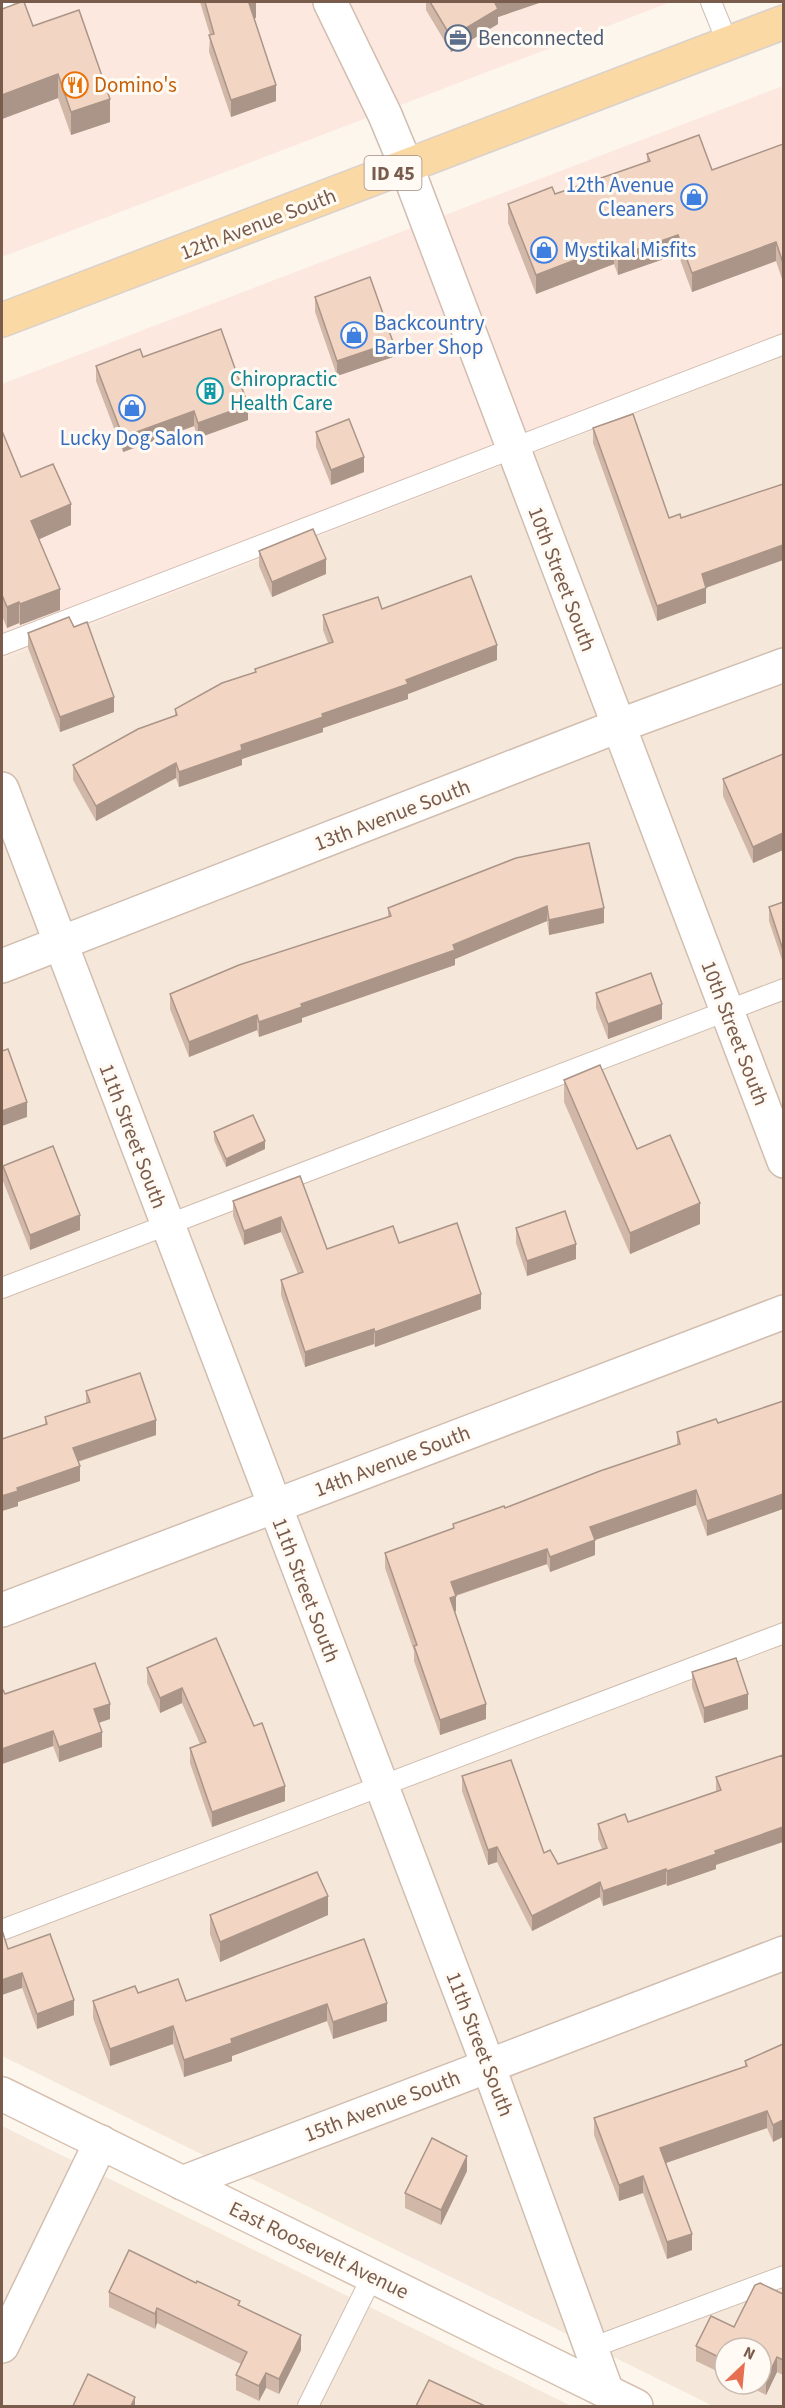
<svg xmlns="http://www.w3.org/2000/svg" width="785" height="2408" viewBox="0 0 785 2408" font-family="'Source Sans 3',sans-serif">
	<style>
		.residential { fill: #f5e8da; fill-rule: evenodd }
		.commercial { fill: #fde8e0 }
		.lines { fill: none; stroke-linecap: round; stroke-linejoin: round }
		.lane-casing { stroke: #d1beb0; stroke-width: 22 }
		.street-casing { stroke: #d1beb0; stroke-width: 36 }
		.secondary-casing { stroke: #d6c0b0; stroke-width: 36 }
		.primary-casing { stroke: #dad1cd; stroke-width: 36 }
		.lane { stroke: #fff; stroke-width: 20 }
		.street { stroke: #fff; stroke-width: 33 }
		.secondary { stroke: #fff; stroke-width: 33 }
		.primary { stroke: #fbd9a5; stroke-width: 33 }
		.wall { fill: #d1b7a8 }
		.shaded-wall { fill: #aa9588 }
		.building { fill: #f3d5c3; stroke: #aa9588; stroke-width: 1.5 }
		.labels { text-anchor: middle; stroke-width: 6; stroke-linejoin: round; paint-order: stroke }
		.shield { fill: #fffaf3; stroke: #a28b7f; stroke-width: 1.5 }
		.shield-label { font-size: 20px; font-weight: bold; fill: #7a5c4d }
		.service-label { font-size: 21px; fill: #4e5e75; stroke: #fffaf3; text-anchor: start }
		.food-label { font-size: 21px; fill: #c56008; stroke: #fffaf3; text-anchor: start }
		.shop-label { font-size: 21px; fill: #366cbe; stroke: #fffaf3; text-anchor: start }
		.street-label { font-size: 21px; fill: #7a5c4d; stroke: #fffaf3 }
		.culture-label { font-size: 21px; fill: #0d838f; stroke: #fffaf3; text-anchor: start }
	</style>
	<rect width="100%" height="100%" fill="#fdf6ec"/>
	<!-- residential -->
	<g class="residential">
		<path d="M783,356v2050h-70l-711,-350v-1397zM725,2348h36v36h-36z"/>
		<polygon points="2,2126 571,2406 2,2406"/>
	</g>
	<!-- commercial -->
	<g class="commercial">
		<polygon points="2,2 671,2 2,257"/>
		<polygon points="783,86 783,356 2,659 2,384"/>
	</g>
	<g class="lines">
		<!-- lane casing -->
		<g class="lane-casing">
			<g id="lane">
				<polyline points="2,2 4,2"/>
				<polyline points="711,2 728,44"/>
				<polyline points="2,645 784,344"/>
				<polyline points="2,1288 784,989"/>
				<polyline points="2,1930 784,1633"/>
				<polyline points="591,2348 784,2276"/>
				<polyline points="308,2406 372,2277"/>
			</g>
		</g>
		<!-- street casing -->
		<g class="street-casing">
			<g id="street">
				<polyline points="330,2 385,115 407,168 784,1161"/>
				<polyline points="2,789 488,2065 607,2392"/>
				<polyline points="2,966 618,726 784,665"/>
				<polyline points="2,1610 784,1312"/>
				<polyline points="182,2183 784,1953"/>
				<polyline points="2,2346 101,2142"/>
			</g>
		</g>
		<!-- secondary casing -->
		<g class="secondary-casing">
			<polyline id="secondary" points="2,2094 636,2406"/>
		</g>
		<!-- primary casing -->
		<g class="primary-casing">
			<polyline id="primary" points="2,320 784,22"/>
		</g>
		<!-- lane -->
		<use href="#lane" class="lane"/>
		<!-- street -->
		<use href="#street" class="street"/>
		<!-- secondary -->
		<use href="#secondary" class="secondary"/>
		<!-- primary -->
		<use href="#primary" class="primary"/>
	</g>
	<!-- wall -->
	<g class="wall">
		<polygon points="200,2 256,2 256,18 254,18 276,101 231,117 209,52 210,35"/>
		<polygon points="426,2 542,2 498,17 498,24 451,52 426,10"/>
		<polygon points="2,9 33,26 110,122 71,135 58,98 2,119"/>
		<polygon points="783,144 783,282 776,261 692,292 678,254 618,275 614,264 536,294 508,223 508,204 555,194 647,162 647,154 712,170"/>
		<polygon points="315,297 393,357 337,376 315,312"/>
		<polygon points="143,357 248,420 198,438 194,426 123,452 96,381 96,366"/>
		<polygon points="593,428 669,518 681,518 783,484 783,560 706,588 706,603 657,621 593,443"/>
		<polygon points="2,431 21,477 71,525 38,539 60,610 20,625 19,623 7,628 2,616"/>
		<polygon points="316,432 364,472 331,485 316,447"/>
		<polygon points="259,551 326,574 272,597 259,566"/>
		<polygon points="382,609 497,660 408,694 408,699 323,728 323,732 242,759 242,765 179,787 176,778 96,821 73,780 73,765 175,716 175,709 255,672 255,669 328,643 323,630 323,615"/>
		<polygon points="74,627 114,712 60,732 28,648 28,633"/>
		<polygon points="783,754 783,850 753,863 723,796 723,779"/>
		<polygon points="516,858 604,923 549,935 547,921 455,959 455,965 302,1018 302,1022 259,1037 257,1030 189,1057 170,1009 170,994 388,917 388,908"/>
		<polygon points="783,902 783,963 769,921 769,907"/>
		<polygon points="596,993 662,1019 608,1039 596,1008"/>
		<polygon points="564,1080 637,1149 700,1224 630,1254 564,1102"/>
		<polygon points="214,1132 265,1149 226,1167 214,1140"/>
		<polygon points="3,1166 80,1230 30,1250 3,1181"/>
		<polygon points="300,1176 327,1249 399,1243 481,1309 375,1347 374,1344 305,1367 281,1295 281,1280 298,1274 281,1232 244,1245 233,1216 233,1201"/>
		<polygon points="516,1228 576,1259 527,1276 516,1243"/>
		<polygon points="86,1391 156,1435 78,1462 80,1481 18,1502 18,1506 2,1511 2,1439 45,1424 45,1417 86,1403"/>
		<polygon points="716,1419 707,1536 696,1505 595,1540 595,1555 550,1572 547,1564 456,1596 456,1611 455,1612 486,1719 440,1735 414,1661 414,1651 385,1568 385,1553 453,1529 453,1524 505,1508 677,1445 677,1432"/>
		<polygon points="216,1638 285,1801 212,1827 190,1763 190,1748 200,1744 182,1703 160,1713 147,1683 147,1668"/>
		<polygon points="692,1672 748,1709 704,1723 692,1687"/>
		<polygon points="2,1691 5,1694 110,1719 99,1723 102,1747 59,1762 53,1746 2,1764"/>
		<polygon points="783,1755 716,1865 716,1869 667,1886 666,1884 603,1906 600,1897 532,1931 497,1862 488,1865 462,1791 462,1776 544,1853 558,1864 602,1849 598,1839 598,1824 628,1822 716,1791 716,1777"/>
		<polygon points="210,1915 328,1915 220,1962 210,1934"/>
		<polygon points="364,1939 387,2021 333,2039 327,2021 232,2056 232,2061 184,2077 173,2044 110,2066 93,2018 93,2001 138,1993 186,2001"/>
		<polygon points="8,1949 74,2015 37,2029"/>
		<polygon points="783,2044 773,2142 767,2128 666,2163 692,2250 667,2259 643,2193 619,2201 594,2135 594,2118 745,2067 745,2061"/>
		<polygon points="467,2171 441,2225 405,2208 405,2193"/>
		<polygon points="109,2292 240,2306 301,2350 279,2394 266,2388 259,2401 236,2390 236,2375 241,2364 157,2323 155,2329 109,2307"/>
		<polygon points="783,2294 783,2375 777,2372 766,2395 744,2384 761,2384 761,2348 725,2348 725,2375 696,2361 696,2346 734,2327"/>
	</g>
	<!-- shaded-wall -->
	<g class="shaded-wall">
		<polygon points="253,2 256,2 256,18 249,20 249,3"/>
		<polygon points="500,2 542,2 498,17 498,24 451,52 451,37 495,3"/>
		<polygon points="58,74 58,98 2,119 2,95"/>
		<polygon points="276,85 276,101 231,117 231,100"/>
		<polygon points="110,99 110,122 71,135 71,112"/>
		<polygon points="678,235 678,254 618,275 618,256"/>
		<polygon points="776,242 776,261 692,292 692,273"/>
		<polygon points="614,245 614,264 536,294 536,275"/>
		<polygon points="393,342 393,357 337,376 337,361"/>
		<polygon points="248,405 248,420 198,438 198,423"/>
		<polygon points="194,411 194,426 123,452 123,437"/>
		<polygon points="364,457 364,472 331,485 331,470"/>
		<polygon points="71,504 71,525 31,543 31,521"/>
		<polygon points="783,545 783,560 702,589 702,574"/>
		<polygon points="326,559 326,574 272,597 272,582"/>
		<polygon points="706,588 706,603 657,621 657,606"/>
		<polygon points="60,589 60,610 20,625 20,604"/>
		<polygon points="19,602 19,623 7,628 7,607"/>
		<polygon points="497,645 497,660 408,694 408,699 323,728 323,732 242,759 242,765 179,787 179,772 241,745 322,714 406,680"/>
		<polygon points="114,697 114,712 60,732 60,717"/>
		<polygon points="176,763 176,778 96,821 96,806"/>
		<polygon points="783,833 783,850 753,863 753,847"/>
		<polygon points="547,906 547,921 455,959 455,965 302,1018 302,1022 259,1037 259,1022 301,1004 453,945"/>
		<polygon points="604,908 604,923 549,935 549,920"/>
		<polygon points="662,1004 662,1019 608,1039 608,1024"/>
		<polygon points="257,1015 257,1030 189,1057 189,1042"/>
		<polygon points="27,1102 27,1117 2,1126 2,1111"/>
		<polygon points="265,1141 265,1149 226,1167 226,1159"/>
		<polygon points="700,1203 700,1224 630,1254 630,1233"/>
		<polygon points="80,1215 80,1230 30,1250 30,1235"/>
		<polygon points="281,1217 281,1232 244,1245 244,1231"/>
		<polygon points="576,1244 576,1259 527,1276 527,1261"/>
		<polygon points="481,1294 481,1309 375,1347 375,1332"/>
		<polygon points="374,1329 374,1344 305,1367 305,1352"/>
		<polygon points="156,1420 156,1435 73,1463 73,1448"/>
		<polygon points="80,1466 80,1481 18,1502 18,1506 2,1511 2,1496 17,1488"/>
		<polygon points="696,1490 696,1505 595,1540 595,1555 550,1572 550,1557 590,1527"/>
		<polygon points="783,1494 783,1509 707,1536 707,1521"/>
		<polygon points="547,1549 547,1564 451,1597 451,1582"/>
		<polygon points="456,1596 456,1611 450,1613 450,1598"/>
		<polygon points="182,1688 182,1703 160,1713 160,1698"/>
		<polygon points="748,1694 748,1709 704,1723 704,1708"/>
		<polygon points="110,1704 110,1719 94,1724 94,1709"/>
		<polygon points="486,1704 486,1719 440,1735 440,1720"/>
		<polygon points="53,1731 53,1746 2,1764 2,1749"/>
		<polygon points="102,1732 102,1747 59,1762 59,1747"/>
		<polygon points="285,1786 285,1801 212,1827 212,1812"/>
		<polygon points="783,1827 783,1842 716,1865 716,1869 667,1886 667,1871 715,1851"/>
		<polygon points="497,1847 497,1862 488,1865 488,1850"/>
		<polygon points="666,1869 666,1884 603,1906 603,1891"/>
		<polygon points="600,1882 600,1897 532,1931 532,1916"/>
		<polygon points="328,1896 328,1915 220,1962 220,1942"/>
		<polygon points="22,1973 22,1988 2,1995 2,1980"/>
		<polygon points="74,2000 74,2015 37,2029 37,2014"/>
		<polygon points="387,2003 387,2021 333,2039 333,2022"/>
		<polygon points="327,2004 327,2021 232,2056 232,2061 184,2077 184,2060 231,2039"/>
		<polygon points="173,2026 173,2044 110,2066 110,2049"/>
		<polygon points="767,2111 767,2128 660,2165 660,2148"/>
		<polygon points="783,2120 783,2137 773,2142 773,2125"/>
		<polygon points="467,2156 467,2171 441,2225 441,2210"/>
		<polygon points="643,2176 643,2193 619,2201 619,2185"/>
		<polygon points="692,2234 692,2250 667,2259 667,2242"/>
		<polygon points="157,2308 157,2323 155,2329 155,2314"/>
		<polygon points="301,2335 301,2350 279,2394 279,2379"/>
		<polygon points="777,2357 777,2372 766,2395 766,2380"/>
		<polygon points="266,2373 266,2388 259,2401 259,2386"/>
		<polygon points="135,2397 135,2406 131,2406"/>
	</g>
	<!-- building -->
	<g class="building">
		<polygon points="21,2 24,2 33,26 79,10 110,99 71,112 58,74 2,95 2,9"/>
		<polygon points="205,2 253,2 249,3 276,85 231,100 209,35 214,34"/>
		<polygon points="430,2 500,2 495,3 498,9 451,37"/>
		<polygon points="699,135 712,170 783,144 783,263 776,242 692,273 678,235 618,256 614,245 536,275 508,204 552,187 555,194 650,161 647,154"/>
		<polygon points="370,277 393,342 337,361 315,297"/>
		<polygon points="221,329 248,405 198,423 194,411 123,437 96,366 140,349 143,357"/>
		<polygon points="633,414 669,518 680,514 681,518 783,484 783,545 702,574 706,588 657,606 593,428"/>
		<polygon points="349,419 364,457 331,470 316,432"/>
		<polygon points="2,431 21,477 53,464 71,504 31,521 60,589 20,604 19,602 7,607 2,595"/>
		<polygon points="313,529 326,559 272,582 259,551"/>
		<polygon points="471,576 497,645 406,680 408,684 322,714 323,717 241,745 242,750 179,772 176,763 96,806 73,765 138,729 177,715 175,709 222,683 256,672 255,669 333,642 323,615 378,597 382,609"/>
		<polygon points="69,617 74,627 87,622 114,697 60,717 28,633"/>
		<polygon points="783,754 783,833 753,847 723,779"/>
		<polygon points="589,843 604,908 549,920 547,906 453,945 455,950 301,1004 302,1007 259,1022 257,1015 189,1042 170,994 239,965 391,916 388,908 516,858"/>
		<polygon points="783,902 783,950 769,907"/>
		<polygon points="651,973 662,1004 608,1024 596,993"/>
		<polygon points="8,1049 27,1102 2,1111 2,1051"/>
		<polygon points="600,1065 637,1149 670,1135 700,1203 630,1233 564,1080"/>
		<polygon points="253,1115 265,1141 226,1159 214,1132"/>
		<polygon points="53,1146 80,1215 30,1235 3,1166"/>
		<polygon points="300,1176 327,1249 393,1226 399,1243 457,1223 481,1294 375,1332 374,1329 305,1352 281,1280 303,1272 281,1217 244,1231 233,1201"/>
		<polygon points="565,1211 576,1244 527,1261 516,1228"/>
		<polygon points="140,1373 156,1420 73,1448 80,1466 17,1488 18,1491 2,1496 2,1439 47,1424 45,1417 90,1402 86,1391"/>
		<polygon points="783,1401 783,1494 707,1521 696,1490 590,1527 595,1540 550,1557 547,1549 451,1582 456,1596 450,1598 486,1704 440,1720 414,1646 417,1645 385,1553 454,1528 453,1524 504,1506 505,1508 600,1471 680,1444 677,1432 716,1419 718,1423"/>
		<polygon points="216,1638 254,1726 262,1723 285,1786 212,1812 190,1748 206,1742 182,1688 160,1698 147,1668"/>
		<polygon points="736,1658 748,1694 704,1708 692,1672"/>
		<polygon points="95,1663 110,1704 94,1709 102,1732 59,1747 53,1731 2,1749 2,1691 3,1690 5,1694"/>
		<polygon points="783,1755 783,1827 715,1851 716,1854 667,1871 666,1869 603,1891 600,1882 532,1916 497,1847 488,1850 462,1776 511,1760 544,1853 550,1850 558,1864 607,1848 598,1824 625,1814 628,1822 721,1790 716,1777"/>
		<polygon points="317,1872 328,1896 220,1942 210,1915"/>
		<polygon points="2,1930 8,1949 50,1934 74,2000 37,2014 22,1973 2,1980"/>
		<polygon points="364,1939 387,2003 333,2022 327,2004 231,2039 232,2043 184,2060 173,2026 110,2049 93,2001 135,1986 138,1993 178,1979 186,2001"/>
		<polygon points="783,2044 783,2120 773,2125 767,2111 660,2148 692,2234 667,2242 643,2176 619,2185 594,2118 747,2066 745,2061"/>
		<polygon points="432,2138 467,2156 441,2210 405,2193"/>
		<polygon points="129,2250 196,2283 197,2281 240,2301 238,2305 301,2335 279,2379 266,2373 259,2386 236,2375 247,2352 157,2308 155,2314 109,2292"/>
		<polygon points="760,2283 783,2294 783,2360 777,2357 766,2380 761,2377 761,2348 725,2348 725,2360 696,2346 711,2316 734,2327 755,2285"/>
		<polygon points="88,2374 135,2397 131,2406 73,2406"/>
		<polygon points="429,2380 485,2406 416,2406"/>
	</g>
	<!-- icons -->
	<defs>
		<g id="office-ring" transform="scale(1.35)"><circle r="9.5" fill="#fffaf3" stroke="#5c6f8a" stroke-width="1.5"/><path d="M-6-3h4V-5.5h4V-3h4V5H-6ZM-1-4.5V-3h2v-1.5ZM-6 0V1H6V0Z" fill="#5c6f8a"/></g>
		<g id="restaurant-ring" transform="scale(1.35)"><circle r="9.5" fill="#fffaf3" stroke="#e8710a" stroke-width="1.5"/><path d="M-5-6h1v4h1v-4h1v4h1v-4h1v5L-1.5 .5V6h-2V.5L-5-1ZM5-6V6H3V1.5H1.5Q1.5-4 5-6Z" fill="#e8710a"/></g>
		<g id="shop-ring" transform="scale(1.35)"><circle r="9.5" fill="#fffaf3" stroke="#3f7fe0" stroke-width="1.5"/><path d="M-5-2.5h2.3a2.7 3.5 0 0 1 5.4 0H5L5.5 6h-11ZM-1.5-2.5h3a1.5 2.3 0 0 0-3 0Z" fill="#3f7fe0"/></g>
		<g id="building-ring" transform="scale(1.35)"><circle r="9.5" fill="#fffaf3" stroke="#0f9aa8" stroke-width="1.5"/><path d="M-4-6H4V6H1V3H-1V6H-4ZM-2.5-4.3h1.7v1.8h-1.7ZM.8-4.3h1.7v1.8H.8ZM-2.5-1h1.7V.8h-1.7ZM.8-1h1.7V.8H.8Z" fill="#0f9aa8"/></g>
	</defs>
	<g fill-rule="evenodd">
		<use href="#office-ring" x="458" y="38"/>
		<use href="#restaurant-ring" x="75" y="85"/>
		<use href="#shop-ring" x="694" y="197"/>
		<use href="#shop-ring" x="544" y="250"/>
		<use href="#shop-ring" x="354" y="335"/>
		<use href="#building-ring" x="210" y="391"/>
		<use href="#shop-ring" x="132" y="408"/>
	</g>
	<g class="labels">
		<!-- shield labels -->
		<rect class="shield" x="364.5" y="156" width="57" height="34" rx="4.5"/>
		<g class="shield-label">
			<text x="393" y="180">ID 45</text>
		</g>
		<!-- service labels -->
		<g class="service-label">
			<text x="478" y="45">Benconnected</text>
		</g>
		<!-- food labels -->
		<g class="food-label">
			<text x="94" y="92">Domino's</text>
		</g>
		<!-- shop labels -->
		<g class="shop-label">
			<text x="674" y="192" text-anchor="end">12th Avenue<tspan x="674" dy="24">Cleaners</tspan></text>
			<text x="564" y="257">Mystikal Misfits</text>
			<text x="374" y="330">Backcountry<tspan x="374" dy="24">Barber Shop</tspan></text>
			<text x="132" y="445" text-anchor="middle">Lucky Dog Salon</text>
		</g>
		<!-- street labels -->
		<g class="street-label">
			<text transform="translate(258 224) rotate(-21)" y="7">12th Avenue South</text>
			<text transform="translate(562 579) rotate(69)" y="7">10th Street South</text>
			<text transform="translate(392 815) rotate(-21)" y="7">13th Avenue South</text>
			<text transform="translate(735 1033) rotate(69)" y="7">10th Street South</text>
			<text transform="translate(133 1136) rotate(69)" y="7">11th Street South</text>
			<text transform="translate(392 1461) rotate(-21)" y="7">14th Avenue South</text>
			<text transform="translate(306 1590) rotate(69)" y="7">11th Street South</text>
			<text transform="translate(480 2044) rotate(69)" y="7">11th Street South</text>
			<text transform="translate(382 2106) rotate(-21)" y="7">15th Avenue South</text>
			<text transform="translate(319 2250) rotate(26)" y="7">East Roosevelt Avenue</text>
		</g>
		<!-- culture labels -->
		<g class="culture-label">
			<text x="230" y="386">Chiropractic<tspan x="230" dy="24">Health Care</tspan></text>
		</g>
	</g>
	<!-- border -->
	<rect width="785" height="2408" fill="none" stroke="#7a5c4d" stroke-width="6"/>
	<!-- north arrow -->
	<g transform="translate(743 2366) rotate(26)"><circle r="28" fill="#fffaf3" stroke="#cabbb1" stroke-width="1.5"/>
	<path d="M0-4.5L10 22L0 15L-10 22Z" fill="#e76f51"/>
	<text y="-9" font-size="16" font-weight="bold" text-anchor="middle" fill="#7a5c4d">N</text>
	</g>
</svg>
